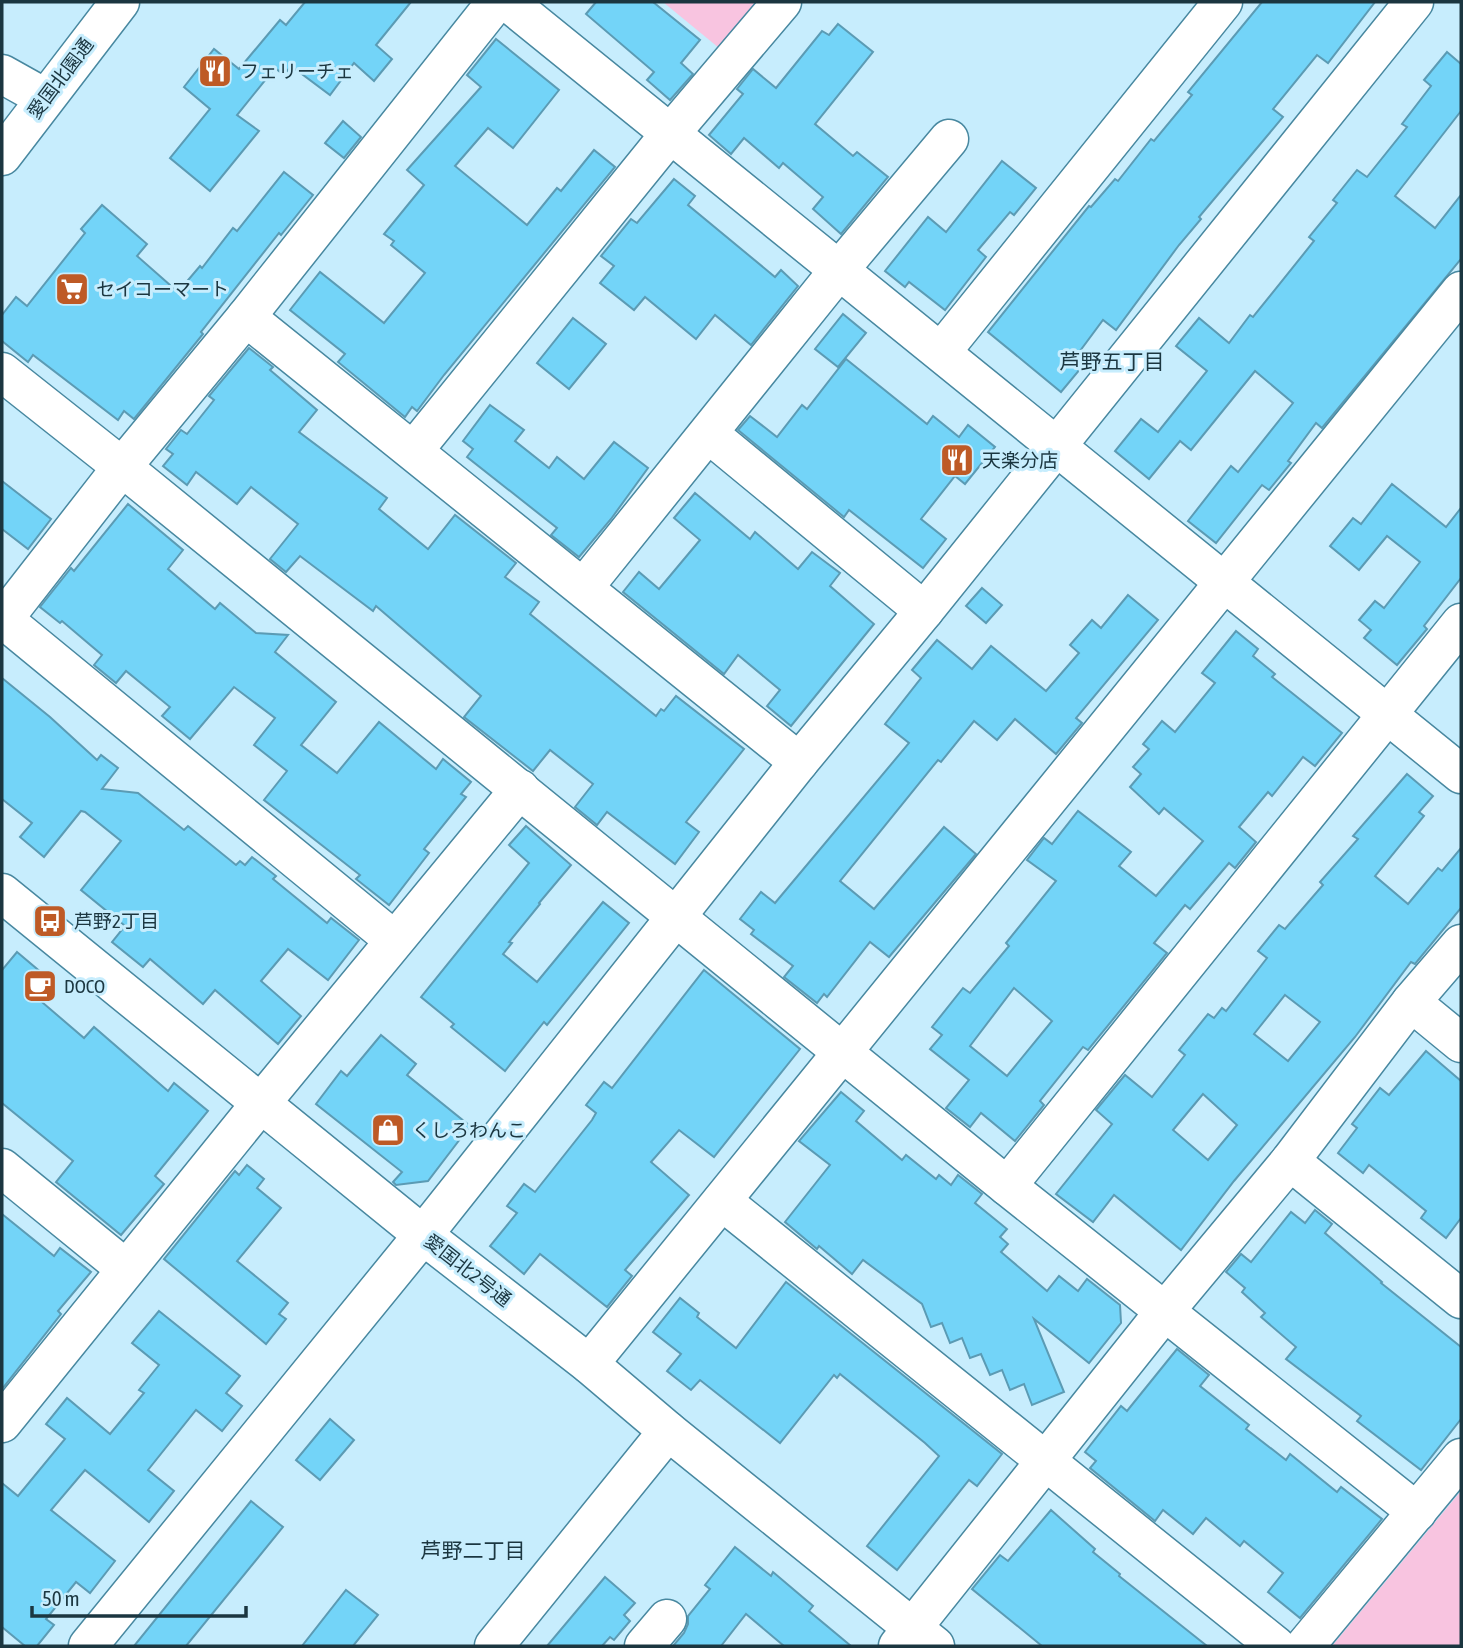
<svg xmlns="http://www.w3.org/2000/svg" width="1463" height="1648" viewBox="0 0 1463 1648" font-family="'Asap Condensed','Noto Sans JP',sans-serif">
	<style>
		.green { fill: #f8c4e0 }
		.building { fill: #73d4f8; stroke: #5b9bb4; stroke-width: 2; fill-rule: evenodd }
		.lines { fill: none; stroke-linecap: round; stroke-linejoin: round }
		.minor-casing { stroke: #4888a0; stroke-width: 41 }
		.minor { stroke: #fff; stroke-width: 38 }
		.labels { text-anchor: middle; stroke-width: 6; stroke-linejoin: round; paint-order: stroke }
		.poi-label { font-size: 19px; fill: #1b3640; stroke: #c7edfd; text-anchor: start }
		.street-label { font-size: 19px; fill: #1b3640; stroke: #c7edfd }
		.neighbourhood-label { font-size: 21px; fill: #1b3640; stroke: #c7edfd }
	</style>
	<rect width="100%" height="100%" fill="#c7edfd"/>
	<!-- green -->
	<g class="green">
		<polygon points="663,2 757,2 719,48"/>
		<polygon points="1461,1491 1461,1646 1332,1646"/>
	</g>
	<!-- building -->
	<g class="building">
		<polygon points="305,2 411,2 376,45 392,59 374,81 354,63 330,95 291,66 284,75 275,68 237,115 259,131 210,191 170,158 210,109 184,87 214,49 239,69 280,20 286,25"/>
		<polygon points="596,2 653,2 700,40 681,63 693,74 670,100 647,80 654,72 586,14"/>
		<polygon points="1262,2 1375,2 1328,63 1317,55 1273,109 1283,117 1199,217 1201,219 1179,245 1116,330 1103,320 1077,355 1086,362 1061,392 988,332 1089,206 1091,207 1115,179 1118,181 1151,139 1154,141 1192,95 1188,92"/>
		<polygon points="838,24 873,52 815,124 853,156 857,152 888,177 841,234 813,209 823,197 783,163 779,168 744,138 731,154 709,135 743,94 737,89 753,69 776,88 822,31 829,35"/>
		<polygon points="496,39 559,90 513,148 488,128 455,166 527,225 557,188 561,191 594,150 615,167 444,375 417,411 412,407 405,417 338,362 345,354 290,310 320,272 384,323 425,273 391,245 394,241 384,234 424,185 407,170 481,87 467,75"/>
		<polygon points="1447,52 1461,64 1461,111 1395,196 1435,228 1461,195 1461,259 1322,428 1316,423 1288,461 1291,463 1269,490 1262,485 1216,543 1188,521 1231,466 1238,472 1293,403 1255,371 1191,450 1180,441 1149,479 1115,451 1141,419 1158,432 1207,371 1176,346 1199,318 1229,343 1250,315 1253,317 1314,241 1309,237 1337,203 1333,200 1357,170 1367,177 1407,127 1402,124 1431,86 1424,80"/>
		<polygon points="343,121 361,137 344,158 325,143"/>
		<polygon points="1002,161 1036,188 1014,215 1010,212 978,250 986,257 945,310 909,282 905,287 885,271 928,217 946,232"/>
		<polygon points="284,172 313,195 281,235 279,233 201,332 203,334 134,419 124,411 118,420 33,355 28,362 2,341 2,315 16,297 27,306 85,233 81,229 102,205 147,244 137,256 178,292 200,266 202,268 233,228 237,231"/>
		<polygon points="674,179 695,196 688,205 775,277 781,270 798,286 751,345 715,315 696,339 645,297 634,310 600,283 614,266 601,256 631,219 637,223"/>
		<polygon points="843,314 866,333 838,367 815,349"/>
		<polygon points="573,318 606,344 569,389 537,363"/>
		<polygon points="249,348 273,367 270,370 317,410 299,432 387,498 379,509 428,549 455,515 516,563 505,577 539,602 530,614 656,716 661,709 664,711 676,696 744,749 686,822 699,832 675,864 607,812 597,825 575,807 593,784 550,750 533,771 464,717 481,696 376,606 373,611 300,556 286,572 270,559 298,524 251,487 237,504 196,472 187,485 163,466 173,454 166,449 181,430 187,434 214,400 209,396"/>
		<polygon points="846,359 927,424 933,416 959,437 968,425 995,447 965,484 955,476 921,519 946,539 923,568 849,510 844,517 738,430 750,416 777,437 802,405 807,409"/>
		<polygon points="490,405 524,430 515,441 549,468 557,457 584,479 614,442 648,468 611,519 579,557 551,535 557,528 467,457 473,449 463,441"/>
		<polygon points="2,481 51,519 28,549 2,529"/>
		<polygon points="1392,484 1446,527 1461,508 1461,578 1424,626 1427,629 1397,665 1364,638 1371,630 1359,620 1375,601 1384,608 1420,562 1387,536 1359,570 1330,546 1353,518 1361,524"/>
		<polygon points="695,493 750,539 755,532 798,569 812,552 840,573 830,586 874,624 791,726 767,706 780,690 738,655 724,674 623,592 639,572 659,589 700,540 674,518"/>
		<polygon points="128,504 183,550 168,569 215,609 220,603 256,633 288,635 275,652 336,702 301,745 337,773 379,722 436,769 443,759 471,782 461,794 466,797 424,849 429,853 389,905 356,879 360,875 264,800 287,771 254,745 275,718 234,687 190,739 162,716 170,707 126,671 116,683 94,665 102,655 62,621 60,623 40,607 71,568 74,571"/>
		<polygon points="982,588 1002,605 986,623 966,606"/>
		<polygon points="1128,595 1158,620 1076,718 1082,723 1056,754 1015,719 997,740 974,721 941,762 938,760 840,881 874,909 944,827 976,854 889,957 870,942 827,997 824,994 817,1003 784,977 793,966 751,934 754,930 740,919 761,892 775,903 909,743 885,724 921,678 912,670 937,640 972,669 991,646 1046,691 1079,653 1070,645 1092,620 1101,628"/>
		<path d="M1236,631l22,18 -5,7 22,18 -3,3 70,56 -27,33 -12,-9 -31,39 -4,-4 -29,35 17,15 -21,26 -6,-5 -39,46 -5,-4 -31,38 13,10 -79,97 -5,-3 -43,54 4,4 -29,36 -34,-28 -11,14 -24,-19 23,-28 -39,-31 12,-14 -10,-8 31,-39 7,5 39,-47 -3,-3 50,-62 -29,-21 17,-22 8,6 26,-33 53,41 -12,14 37,30 47,-55 -39,-33 -5,6 -29,-27 11,-13 -8,-7 16,-18 -6,-5 19,-23 13,11 40,-49 -13,-10zM1014,988l38,33 -45,55 -37,-30z"/>
		<polygon points="2,678 50,717 97,760 101,755 118,768 102,789 138,793 184,830 188,826 236,865 240,861 245,865 252,857 276,876 273,879 327,923 331,918 359,940 328,980 288,949 261,981 301,1016 278,1044 215,990 203,1004 150,959 143,967 112,942 125,926 81,890 121,841 85,812 81,811 44,857 20,837 32,823 2,799"/>
		<path d="M1407,774l26,22 -14,16 5,4 -49,60 33,28 30,-36 4,3 19,-23v60l-46,56 -4,-2 -56,75 -121,144 -53,69 -67,-55 -21,27 -37,-28 56,-70 -16,-14 29,-35 27,22 33,-42 -6,-5 29,-36 6,4 8,-10 4,3 41,-53 -9,-7 21,-26 6,4 38,-44 -3,-3 38,-43 -5,-3zM1285,995l35,27 -32,39 -34,-27zM1203,1094l34,31 -29,35 -35,-30z"/>
		<polygon points="526,826 571,865 539,903 540,904 509,942 512,943 503,954 537,982 603,902 629,923 547,1025 544,1022 505,1071 451,1027 454,1024 421,997 529,863 509,845"/>
		<polygon points="17,952 43,974 29,991 84,1038 94,1027 168,1091 174,1083 208,1111 155,1176 164,1184 121,1235 56,1182 73,1161 2,1103 2,970"/>
		<polygon points="704,970 800,1049 714,1157 679,1130 651,1162 689,1195 625,1270 632,1276 607,1307 540,1254 524,1274 490,1246 517,1213 507,1206 524,1184 535,1192 592,1120 596,1113 586,1105 604,1082 612,1088"/>
		<polygon points="381,1035 416,1064 407,1075 470,1126 428,1181 396,1185 393,1182 402,1172 316,1104 341,1071 347,1076"/>
		<polygon points="1426,1051 1461,1081 1461,1218 1446,1238 1421,1218 1426,1211 1369,1165 1363,1173 1338,1153 1357,1128 1352,1124 1380,1088 1389,1095"/>
		<polygon points="841,1092 864,1111 856,1121 902,1160 906,1155 936,1179 939,1175 951,1185 958,1175 982,1194 975,1203 1007,1229 1000,1237 1008,1244 1001,1252 1047,1291 1059,1276 1078,1291 1087,1279 1120,1305 1121,1323 1089,1363 1034,1319 1064,1392 1032,1405 1024,1384 1010,1390 1002,1370 990,1375 981,1354 970,1358 962,1338 950,1343 942,1323 931,1327 922,1304 863,1260 852,1274 819,1246 817,1249 785,1222 830,1165 799,1141"/>
		<polygon points="247,1165 264,1179 257,1188 281,1208 237,1261 288,1303 279,1314 286,1319 266,1344 164,1259 235,1171 239,1175"/>
		<polygon points="1315,1210 1332,1224 1325,1233 1382,1282 1381,1283 1461,1347 1461,1419 1421,1470 1357,1421 1361,1416 1286,1359 1296,1347 1261,1317 1265,1313 1242,1292 1245,1288 1226,1272 1241,1254 1251,1262 1291,1212 1305,1223"/>
		<polygon points="2,1214 54,1256 60,1248 91,1272 58,1311 61,1314 2,1389"/>
		<polygon points="786,1282 1002,1454 977,1486 969,1480 897,1570 867,1546 939,1456 925,1443 840,1374 837,1378 834,1375 780,1443 700,1380 691,1390 667,1371 681,1354 653,1332 680,1298 699,1313 697,1317 736,1348"/>
		<polygon points="159,1311 240,1376 226,1393 242,1406 222,1431 196,1410 148,1470 174,1491 149,1522 85,1470 51,1510 115,1561 90,1593 76,1582 46,1619 54,1625 37,1646 25,1646 2,1627 2,1483 18,1496 65,1439 46,1424 67,1398 110,1434 144,1393 139,1390 159,1365 132,1343"/>
		<polygon points="1177,1349 1209,1375 1200,1386 1249,1425 1246,1429 1286,1460 1290,1454 1337,1492 1341,1487 1382,1519 1300,1618 1268,1592 1283,1573 1244,1541 1240,1546 1206,1518 1193,1534 1163,1510 1155,1521 1090,1468 1096,1461 1085,1452 1121,1406 1127,1411"/>
		<polygon points="330,1419 354,1440 320,1480 296,1460"/>
		<polygon points="251,1501 283,1527 186,1646 134,1646"/>
		<polygon points="1051,1510 1095,1549 1093,1552 1120,1574 1119,1576 1207,1646 1042,1646 972,1589 1000,1555 1008,1561"/>
		<polygon points="735,1547 771,1576 773,1572 813,1606 809,1611 851,1646 784,1646 746,1614 721,1646 673,1646 684,1633 688,1624 688,1616 710,1589 705,1585"/>
		<polygon points="605,1577 635,1603 624,1615 630,1621 614,1640 610,1637 602,1646 547,1646"/>
		<polygon points="346,1590 378,1615 353,1646 302,1646"/>
	</g>
	<g class="lines">
		<!-- minor casing -->
		<g class="minor-casing">
			<g id="minor">
				<polyline points="508,2 1461,774"/>
				<polyline points="2,74 45,98"/>
				<polyline points="2,156 120,2"/>
				<polyline points="246,317 799,762"/>
				<polyline points="942,351 1223,2"/>
				<polyline points="2,372 122,467 1007,1186 1417,1512"/>
				<polyline points="709,434 924,611"/>
				<polyline points="414,450 670,134 782,2"/>
				<polyline points="584,587 839,270 949,139"/>
				<polyline points="3,619 394,940"/>
				<polyline points="2,621 122,467 246,317 496,2"/>
				<polyline points="2,893 423,1235 589,1364 668,1431 935,1646"/>
				<polyline points="1411,1002 1461,1043"/>
				<polyline points="1290,1161 1461,1299"/>
				<polyline points="2,1168 126,1269"/>
				<polyline points="1007,1186 1461,623"/>
				<polyline points="722,1201 1276,1646"/>
				<polyline points="589,1364 1461,291"/>
				<polyline points="2,1423 261,1103 520,789"/>
				<polyline points="88,1646 423,1235 799,762 924,611 1414,2"/>
				<polyline points="494,1646 668,1431"/>
				<polyline points="644,1646 667,1619"/>
				<polyline points="898,1646 1165,1311 1290,1161 1411,1002 1461,944"/>
				<polyline points="1305,1646 1461,1458"/>
			</g>
		</g>
		<!-- minor -->
		<use href="#minor" class="minor"/>
	</g>
	<!-- icons -->
	<defs>
		<g id="restaurant-square" transform="scale(1.75)"><rect x="-9" y="-9" width="18" height="18" rx="4" fill="#be5a26" stroke="#c7edfd"/><path d="M-5-6h1v4h1v-4h1v4h1v-4h1v5L-1.5 .5V6h-2V.5L-5-1ZM5-6V6H3V1.5H1.5Q1.5-4 5-6Z" fill="#fff"/></g>
		<g id="supermarket-square" transform="scale(1.75)"><rect x="-9" y="-9" width="18" height="18" rx="4" fill="#be5a26" stroke="#c7edfd"/><path d="M-6-5.5h2.5l.6 2H6L4.5 2H-2.5L-4.4-4H-6ZM-1.5 3.2a1.3 1.3 0 1 0 .1 0ZM3 3.2a1.3 1.3 0 1 0 .1 0Z" fill="#fff"/></g>
		<g id="bus-square" transform="scale(1.75)"><rect x="-9" y="-9" width="18" height="18" rx="4" fill="#be5a26" stroke="#c7edfd"/><path d="M-5-6H5V4H4V6H2V4H-2V6H-4V4H-5ZM-3.5-4V0h7V-4ZM-3.5 1.2v1.5H-2V1.2ZM2 1.2v1.5H3.5V1.2Z" fill="#fff"/></g>
		<g id="cafe-square" transform="scale(1.75)"><rect x="-9" y="-9" width="18" height="18" rx="4" fill="#be5a26" stroke="#c7edfd"/><path d="M-5.5-4.5H6V0H3Q3 3.5 0 3.5H-2.5Q-5.5 3.5-5.5 0ZM3-3.2v2h1.7v-2ZM-6 4.5H4V6H-6Z" fill="#fff"/></g>
		<g id="shop-square" transform="scale(1.75)"><rect x="-9" y="-9" width="18" height="18" rx="4" fill="#be5a26" stroke="#c7edfd"/><path d="M-5-2.5h2.3a2.7 3.5 0 0 1 5.4 0H5L5.5 6h-11ZM-1.5-2.5h3a1.5 2.3 0 0 0-3 0Z" fill="#fff"/></g>
	</defs>
	<g fill-rule="evenodd">
		<use href="#restaurant-square" x="215" y="71"/>
		<use href="#supermarket-square" x="72" y="289"/>
		<use href="#restaurant-square" x="957" y="460"/>
		<use href="#bus-square" x="50" y="921"/>
		<use href="#cafe-square" x="40" y="986"/>
		<use href="#shop-square" x="388" y="1130"/>
	</g>
	<g class="labels">
		<!-- poi labels -->
		<g class="poi-label">
			<text x="240" y="78">フェリーチェ</text>
			<text x="96" y="296">セイコーマート</text>
			<text x="982" y="467">天楽分店</text>
			<text x="74" y="928">芦野2丁目</text>
			<text x="64" y="993">DOCO</text>
			<text x="412" y="1137">くしろわんこ</text>
		</g>
		<!-- street labels -->
		<g class="street-label">
			<text transform="translate(60 78) rotate(-53)" y="7">愛国北園通</text>
			<text transform="translate(468 1270) rotate(38)" y="7">愛国北2号通</text>
		</g>
		<!-- neighbourhood labels -->
		<g class="neighbourhood-label">
			<text x="1112" y="369">芦野五丁目</text>
			<text x="473" y="1558">芦野二丁目</text>
		</g>
	</g>
	<!-- border -->
	<rect width="1463" height="1648" fill="none" stroke="#1b3640" stroke-width="7"/>
	<!-- scale -->
	<path d="M32 1606v10h214v-10" fill="none" stroke="#1b3640" stroke-width="3.5"/>
	<text x="42" y="1606" font-size="21" fill="#1b3640" stroke="#c7edfd" stroke-width="5" paint-order="stroke">50 m</text>
</svg>
